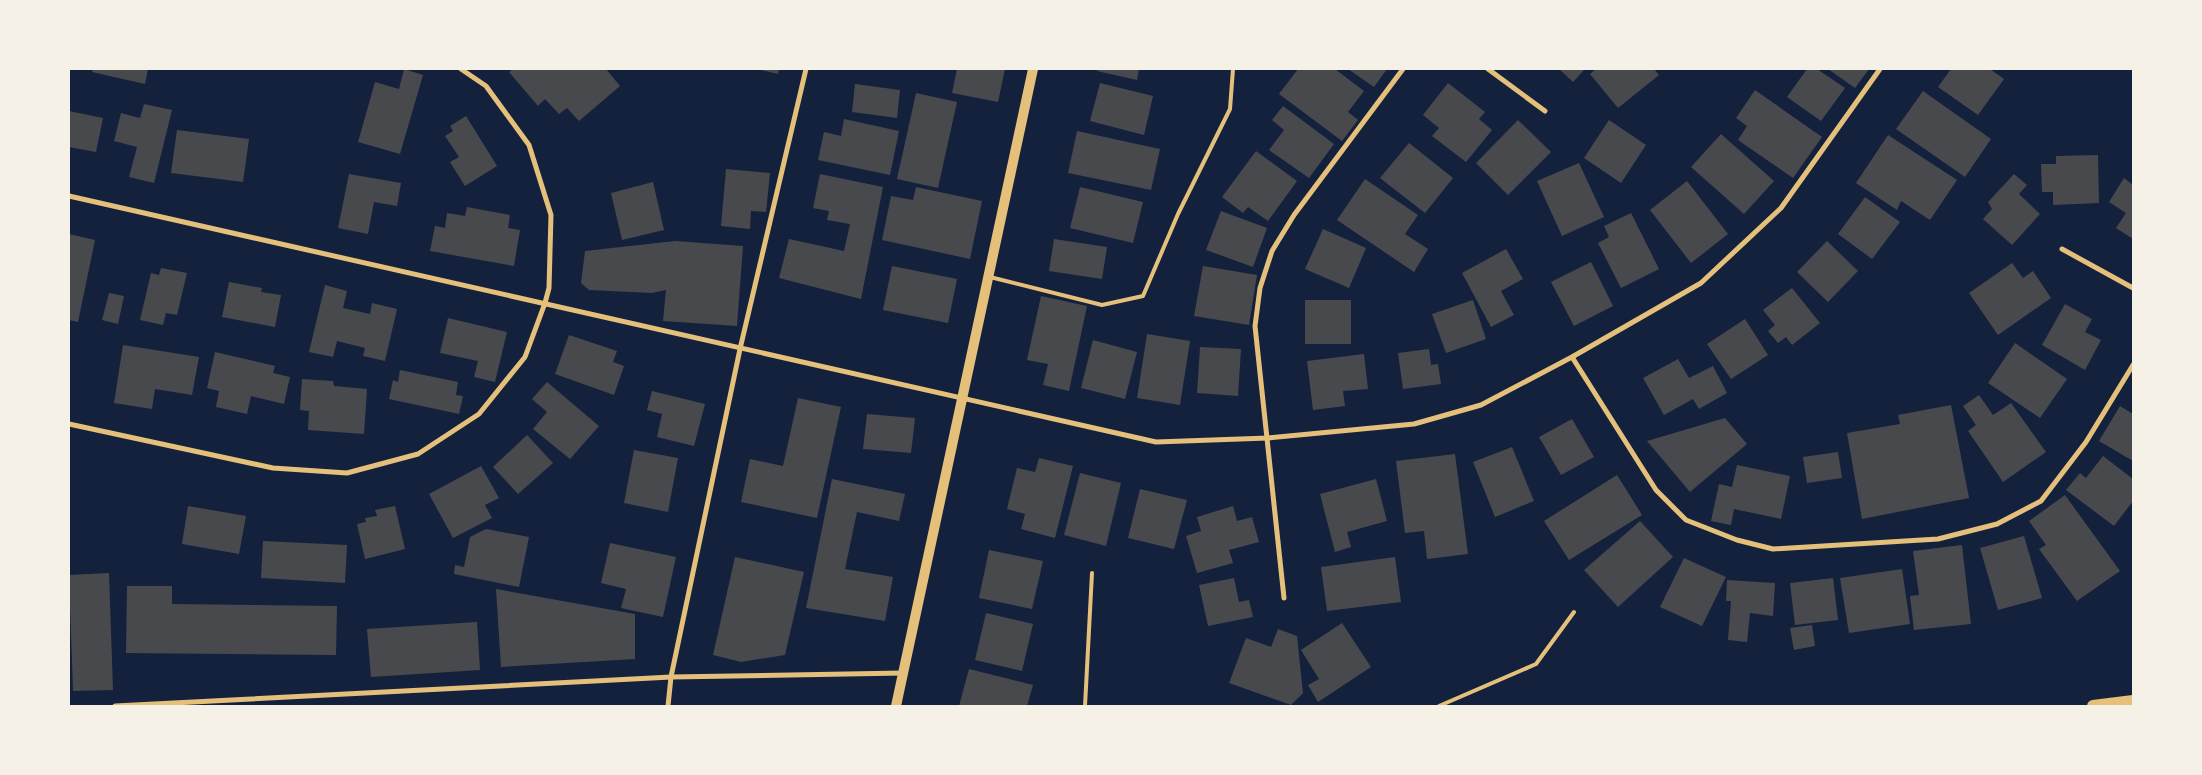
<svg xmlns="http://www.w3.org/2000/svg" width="2202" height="775" viewBox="0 0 2202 775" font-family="Roboto,sans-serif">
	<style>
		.building { fill: #48494c }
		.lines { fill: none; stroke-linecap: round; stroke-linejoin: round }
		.service { stroke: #e5c07b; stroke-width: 4 }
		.minor { stroke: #e5c07b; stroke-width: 5 }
		.secondary { stroke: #e5c07b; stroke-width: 10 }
		.primary { stroke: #e5c07b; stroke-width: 12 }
	</style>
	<rect width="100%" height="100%" fill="#14213d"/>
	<!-- building -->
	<g class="building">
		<polygon points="93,69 148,69 145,84 92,72"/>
		<polygon points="404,69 423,75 400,154 358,142 375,82 399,89"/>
		<polygon points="513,69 606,69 620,86 579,121 567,108 559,114 545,99 538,106 509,72"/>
		<polygon points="756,69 779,69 778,74"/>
		<polygon points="957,69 1005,69 998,102 952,93"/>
		<polygon points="1098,69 1139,69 1137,80 1097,71"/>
		<polygon points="1298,69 1335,69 1364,91 1348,112 1358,120 1342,141 1279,94"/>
		<polygon points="1348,69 1387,69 1374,87"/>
		<polygon points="1559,69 1585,69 1573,82"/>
		<polygon points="1596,69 1654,69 1659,75 1618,108 1590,74"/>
		<polygon points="1807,69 1817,69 1845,88 1821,121 1787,97"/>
		<polygon points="1828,69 1869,69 1855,88"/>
		<polygon points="1951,69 1990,69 2004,79 1978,115 1938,87"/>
		<polygon points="1100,83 1153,96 1144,135 1090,121"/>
		<polygon points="1448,83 1485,112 1479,119 1492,130 1466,162 1432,136 1439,128 1423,115"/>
		<polygon points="855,84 900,90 897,118 852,112"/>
		<polygon points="1755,90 1822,137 1793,178 1738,140 1747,126 1736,118"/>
		<polygon points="1923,91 1991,139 1965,177 1896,129"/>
		<polygon points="916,93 957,102 938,188 897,179"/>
		<polygon points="144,104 172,110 154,183 129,177 137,147 114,141 121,113 140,118"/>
		<polygon points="1283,106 1334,144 1309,178 1269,150 1284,130 1272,120"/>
		<polygon points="69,111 103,118 96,152 69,147"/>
		<polygon points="466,116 497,166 465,186 450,162 459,157 445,136 453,131 450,126"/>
		<polygon points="844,119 899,131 890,175 818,160 824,132 841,136"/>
		<polygon points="1518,120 1551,152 1508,195 1476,163"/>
		<polygon points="1609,120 1646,145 1621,183 1584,158"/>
		<polygon points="177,130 249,139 243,182 171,173"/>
		<polygon points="1077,131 1160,149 1151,190 1068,173"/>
		<polygon points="1721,134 1774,181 1744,214 1691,167"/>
		<polygon points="1888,135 1957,180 1930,220 1901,201 1897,210 1856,183"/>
		<polygon points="1409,143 1453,178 1425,213 1380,178"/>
		<polygon points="1256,151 1297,181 1268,221 1248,207 1243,213 1222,197"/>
		<polygon points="2098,155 2099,203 2053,205 2053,192 2042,192 2041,164 2056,164 2056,156"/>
		<polygon points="1579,163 1604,217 1562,236 1537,181"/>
		<polygon points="726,169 770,173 766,212 751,211 750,229 721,226"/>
		<polygon points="349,174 401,183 397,206 374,202 368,234 338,228"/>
		<polygon points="820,174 883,187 861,299 779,278 789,239 844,251 850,224 827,220 829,211 813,208"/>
		<polygon points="2014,174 2027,185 2019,194 2040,214 2012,245 1983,219 1992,209 1988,202"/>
		<polygon points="2124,178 2133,185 2133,239 2116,228 2126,213 2109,202"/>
		<polygon points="1365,179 1418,215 1405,234 1428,249 1414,272 1337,220"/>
		<polygon points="1687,181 1728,234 1691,263 1650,210"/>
		<polygon points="653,182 664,230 622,240 611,193"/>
		<polygon points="916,187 982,201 970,259 882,240 891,196 913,200"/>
		<polygon points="1080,187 1143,202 1133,243 1070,228"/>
		<polygon points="1865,197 1900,222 1872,259 1838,234"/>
		<polygon points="467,207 510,215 508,228 520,230 514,266 430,251 435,226 445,228 447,213 465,216"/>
		<polygon points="1221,211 1267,228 1253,267 1206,250"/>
		<polygon points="1631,213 1659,269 1621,288 1598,243 1609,237 1604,226"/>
		<polygon points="1323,229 1366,248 1349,288 1305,269"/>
		<polygon points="69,234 95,240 78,322 69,320"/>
		<polygon points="1054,239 1107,247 1102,279 1049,271"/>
		<polygon points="675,241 743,246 737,326 663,321 666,290 652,293 589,290 581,283 585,251"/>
		<polygon points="1827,241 1858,271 1828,302 1797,272"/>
		<polygon points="1506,249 1523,279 1501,291 1514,315 1491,327 1462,273"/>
		<polygon points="1591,262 1613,306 1574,326 1551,282"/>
		<polygon points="2012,263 2023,278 2033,271 2051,298 1998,335 1969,293"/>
		<polygon points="892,266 957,279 948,323 883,310"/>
		<polygon points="1203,266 1257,275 1249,325 1194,316"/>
		<polygon points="161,268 187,273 177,315 166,313 163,325 140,320 151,273 159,275"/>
		<polygon points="229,282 262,288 261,292 281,295 275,327 222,317"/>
		<polygon points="325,285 347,291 343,308 370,314 372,303 397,309 385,361 363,356 365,348 337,341 333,357 309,352"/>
		<polygon points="1792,288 1820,323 1792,345 1786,337 1778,343 1768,331 1775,325 1763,310"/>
		<polygon points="109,293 124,296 118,324 102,320"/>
		<polygon points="1041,296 1087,306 1069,391 1043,385 1048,364 1027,360"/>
		<rect x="1305" y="300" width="46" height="44"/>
		<polygon points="1473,300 1486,339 1446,353 1432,314"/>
		<polygon points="2065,304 2092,319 2085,332 2101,340 2085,370 2042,345"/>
		<polygon points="448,318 507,332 495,382 474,377 478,361 440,353"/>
		<polygon points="1745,319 1768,355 1731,379 1707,344"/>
		<polygon points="1147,334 1190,341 1180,405 1137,398"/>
		<polygon points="569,335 617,351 613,362 624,366 614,395 555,374"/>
		<polygon points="1093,340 1137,352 1125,399 1081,388"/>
		<polygon points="2015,343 2067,379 2040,418 1988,383"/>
		<polygon points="123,345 199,357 192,395 155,389 152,409 114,403"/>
		<polygon points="1200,347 1241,349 1238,396 1197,393"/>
		<polygon points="1429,349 1431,365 1438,364 1441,384 1403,389 1398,353"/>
		<polygon points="215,352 275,366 273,373 290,377 284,404 251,396 247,414 216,407 219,391 207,388"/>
		<polygon points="1364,354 1368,389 1343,391 1345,406 1313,410 1307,361"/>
		<polygon points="1678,359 1689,378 1713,366 1727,393 1699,409 1693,399 1664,415 1643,378"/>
		<polygon points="400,370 458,382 456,395 463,396 459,414 389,399 393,380 398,382"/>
		<polygon points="302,379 333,381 334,386 367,389 364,434 308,430 309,411 300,410"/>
		<polygon points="547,382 599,426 570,459 533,429 547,412 532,399"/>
		<polygon points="652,391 705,404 694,446 657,437 662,414 647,410"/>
		<polygon points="1979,395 1993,415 2011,403 2046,452 2003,482 1968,431 1976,425 1963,406"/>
		<polygon points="798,398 841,407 817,518 741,502 750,459 783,466"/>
		<polygon points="1951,405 1969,498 1862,519 1847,433 1900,424 1898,415"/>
		<polygon points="2120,406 2133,414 2133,461 2099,441"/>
		<polygon points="867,414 915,418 911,453 863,449"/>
		<polygon points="1725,418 1747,444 1690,492 1647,441"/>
		<polygon points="1572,419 1594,457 1561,475 1539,437"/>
		<polygon points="527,435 553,463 518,494 493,467"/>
		<polygon points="1512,447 1534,501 1495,517 1473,462"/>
		<polygon points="634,450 678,458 668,512 624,503"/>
		<polygon points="1838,452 1842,478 1807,483 1803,457"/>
		<polygon points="1455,454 1468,554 1427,559 1424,531 1405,533 1396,461"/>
		<polygon points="2103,456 2133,479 2133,501 2114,526 2066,490 2080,473 2086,478"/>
		<polygon points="1039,458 1073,466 1055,538 1021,529 1025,514 1007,509 1017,468 1035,472"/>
		<polygon points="1737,465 1790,476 1781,519 1734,509 1731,525 1711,521 1719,484 1732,487"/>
		<polygon points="481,466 499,498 485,505 492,518 453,538 429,494"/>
		<polygon points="1080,473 1121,483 1106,546 1064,535"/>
		<polygon points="1617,475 1642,515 1569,560 1544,521"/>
		<polygon points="832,479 905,494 899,521 857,512 845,569 893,577 885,621 806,608"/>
		<polygon points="1376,479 1387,521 1347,532 1351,547 1335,552 1320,494"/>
		<polygon points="1140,489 1187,500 1174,549 1128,538"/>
		<polygon points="2065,495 2120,571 2077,601 2039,549 2046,545 2029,521"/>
		<polygon points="188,506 246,516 239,554 182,544"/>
		<polygon points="395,506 405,549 365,559 357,524 366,522 365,518 377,516 375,510"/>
		<polygon points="1233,506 1237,521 1252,517 1259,542 1229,550 1233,563 1197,573 1186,536 1201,531 1197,517"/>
		<polygon points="1640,521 1673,557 1618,607 1584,570"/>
		<polygon points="486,529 529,537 519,587 454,574 455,565 464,567 470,537"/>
		<polygon points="2024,536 2042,598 1998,610 1980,548"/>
		<polygon points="263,541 347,545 345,583 261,578"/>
		<polygon points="610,543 676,557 663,617 621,608 626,589 601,583"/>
		<polygon points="1962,545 1971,624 1914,630 1910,596 1919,595 1913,551"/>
		<polygon points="989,550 1043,561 1032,609 979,598"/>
		<polygon points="735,557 804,572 785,655 741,662 713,655"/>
		<polygon points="1395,557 1401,602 1327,611 1321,567"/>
		<polygon points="1684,558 1726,577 1702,626 1660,607"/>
		<polygon points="1902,569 1910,624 1849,633 1840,578"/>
		<polygon points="109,573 113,690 73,691 69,575"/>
		<polygon points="1234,578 1239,602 1249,600 1253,617 1208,626 1199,585"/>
		<polygon points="1833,578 1838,620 1795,625 1790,583"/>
		<polygon points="1727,580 1775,583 1773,616 1750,613 1747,642 1728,640 1731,601 1726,601"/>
		<polygon points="127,586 172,586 172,604 337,606 336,655 126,653"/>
		<polygon points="496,589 635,614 635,659 501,667"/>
		<polygon points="986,613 1033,624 1022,671 975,660"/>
		<polygon points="477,622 480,670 371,677 367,629"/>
		<polygon points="1342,623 1371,667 1318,702 1308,685 1319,679 1301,650"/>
		<polygon points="1812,625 1815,646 1794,650 1790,628"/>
		<polygon points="1278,629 1297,636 1303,693 1291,705 1229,683 1246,638 1271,647"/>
		<polygon points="969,669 1033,685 1027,706 959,706"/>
	</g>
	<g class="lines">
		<!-- service -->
		<g class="service">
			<polyline points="990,277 1102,305 1143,296 1178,214 1230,109 1233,69"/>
			<polyline points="1085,706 1092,573"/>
			<polyline points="1439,706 1536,664 1574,612"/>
		</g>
		<!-- minor -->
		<g class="minor">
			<polyline points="1488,69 1545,111"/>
			<polyline points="69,196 1156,442 1268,438 1414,424 1481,405 1572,357 1701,283 1781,208 1880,69"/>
			<polyline points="2062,249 2133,288"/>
			<polyline points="1572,357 1656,490 1686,520 1737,540 1773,549 1938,539 1997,524 2041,501 2086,442 2133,365"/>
			<polyline points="69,424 273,468 347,473 418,454 479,414 525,357 545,303 549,288 551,215 529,145 486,86 461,69"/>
			<polyline points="1284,598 1255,326 1260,288 1272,251 1294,215 1403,69"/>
			<polyline points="115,706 671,677 903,673"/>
			<polyline points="668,706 671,677 740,349 806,69"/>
		</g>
		<!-- secondary -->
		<polyline class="secondary" points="896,706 1033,69"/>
		<!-- primary -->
		<polyline class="primary" points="2093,706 2133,701"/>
	</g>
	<!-- border -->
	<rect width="2202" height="775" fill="none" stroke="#f6f1e7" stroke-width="140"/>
</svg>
